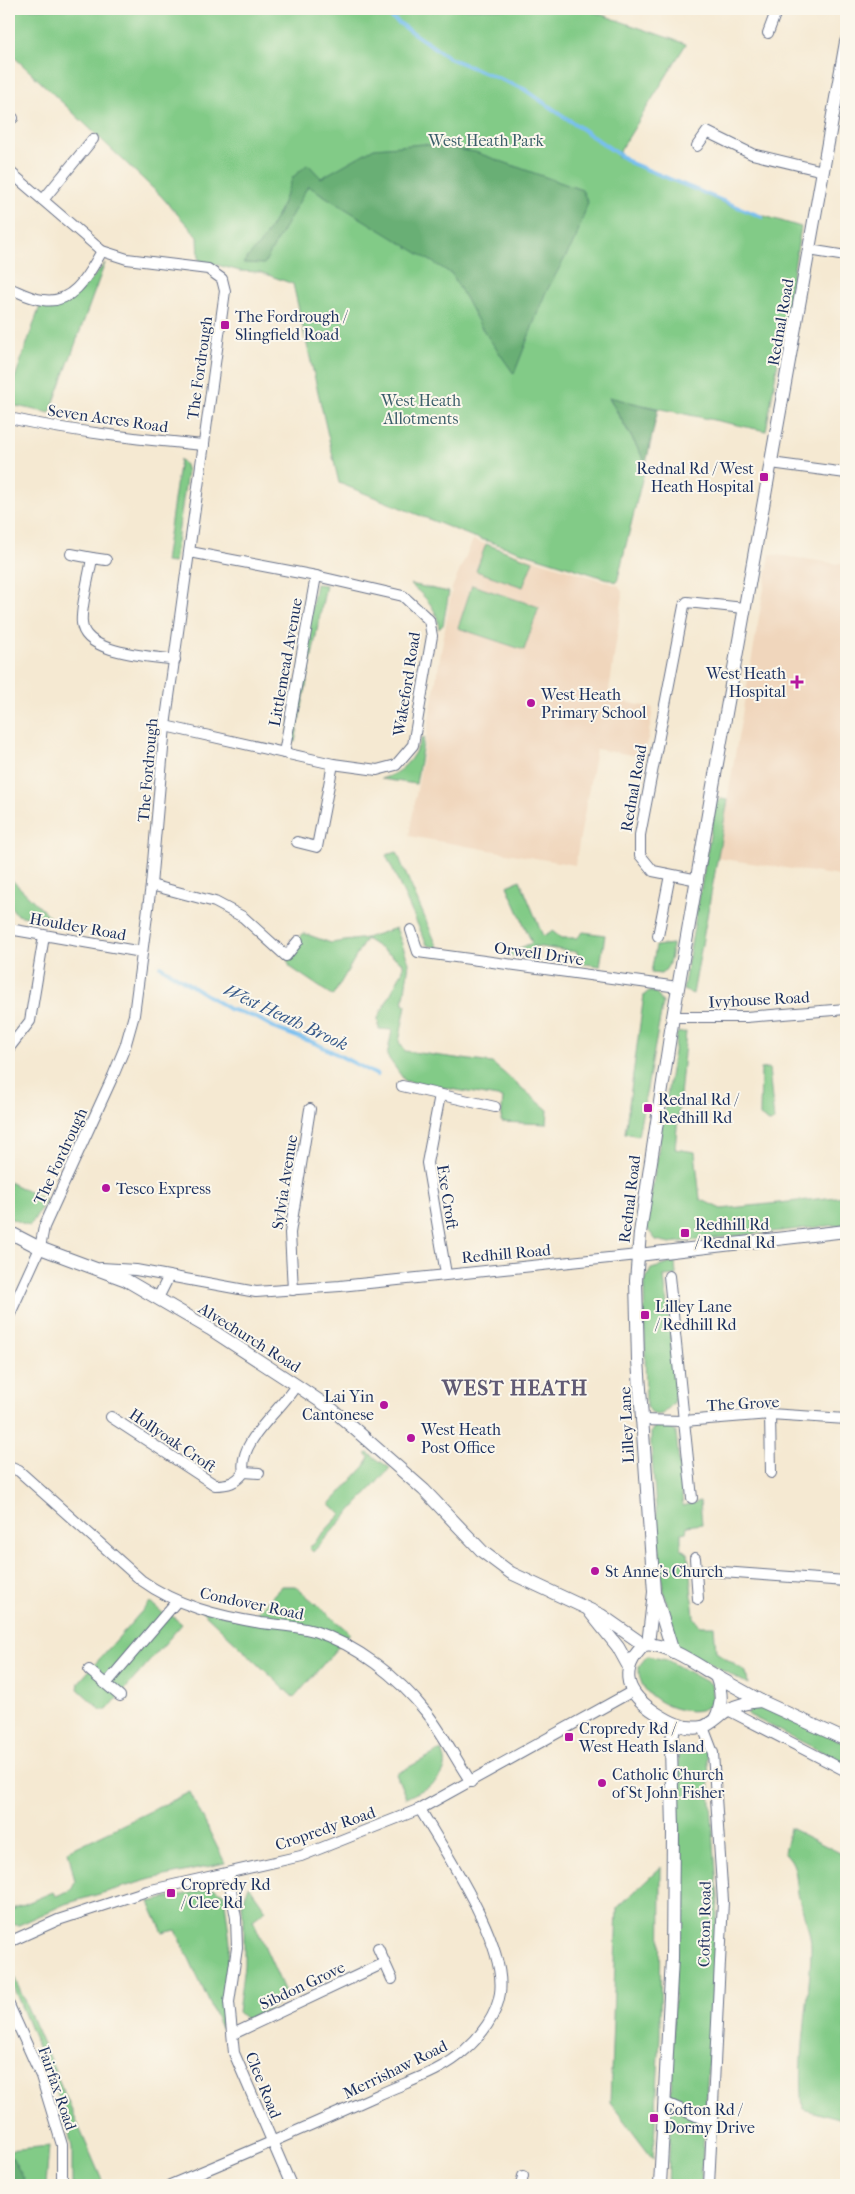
<svg xmlns="http://www.w3.org/2000/svg" width="855" height="2194" viewBox="0 0 855 2194" font-family="'IM FELL French Canon',serif">
	<style>
		.built { fill: #f0d6bc }
		.green { fill: #82cb87; stroke: #4e7d72 }
		.forest { fill: #69af74; stroke: #426f69 }
		.lines { fill: none; stroke-linecap: round; stroke-linejoin: round }
		.stream { stroke: #78bff0; stroke-width: 4 }
		.minor-casing { stroke: #677087; stroke-width: 12 }
		.tertiary-casing { stroke: #677087; stroke-width: 14 }
		.minor { stroke: #fff; stroke-width: 10 }
		.tertiary { stroke: #fff; stroke-width: 12 }
		.poi-dot { fill: #b5179e; stroke: #fbf7ec; stroke-width: 2 }
		.labels { text-anchor: middle; stroke-width: 4; stroke-linejoin: round; paint-order: stroke }
		.park-label { font-size: 16px; fill: #3a5e6a; stroke: #fbf7ec }
		.poi-label { font-size: 16px; fill: #1b2f5e; stroke: #fbf7ec; text-anchor: start }
		.street-label { font-size: 16px; fill: #1b2f5e; stroke: #fbf7ec }
		.water-label { font-size: 18px; font-style: italic; fill: #375a8a; stroke: #fbf7ec }
		.district-label { font-size: 21px; font-weight: bold; letter-spacing: 1px; fill: #605a74; stroke: #fbf7ec }
	</style>
	<rect width="100%" height="100%" fill="#fbf7ec"/>
	<filter id="ink" filterUnits="userSpaceOnUse"><feTurbulence type="fractalNoise" baseFrequency=".02" numOctaves="2"/><feDisplacementMap in="SourceGraphic" scale="10" xChannelSelector="R" yChannelSelector="G"/><feConvolveMatrix kernelMatrix="1 2 1 2 8 2 1 2 1" color-interpolation-filters="sRGB"/></filter>
	<filter id="wash" filterUnits="userSpaceOnUse"><feTurbulence type="fractalNoise" baseFrequency=".0096" numOctaves="4" result="noise"/><feDisplacementMap in="SourceGraphic" scale="20" xChannelSelector="R" yChannelSelector="G"/><feGaussianBlur stdDeviation="1.12" result="paint"/><feColorMatrix in="noise" values="0 0 0 0 0 0 0 0 0 0 0 0 0 0 0 0 0 1.4 0 .05"/><feComposite in="paint" operator="in"/></filter>
	<g filter="url(#wash)">
		<rect width="100%" height="100%" fill="#f5e9d2"/>
		<!-- built -->
		<g class="built">
			<polygon points="473,540 619,586 623,595 608,698 653,708 645,757 596,749 575,865 409,836 452,588"/>
			<polygon points="770,554 846,565 846,877 717,858"/>
		</g>
		<!-- green -->
		<g class="green">
			<polygon points="9,9 585,9 686,44 617,156 728,205 801,227 766,431 609,398 646,463 617,582 471,536 339,483 293,284 260,272 240,271 199,260 198,237 161,196 9,52"/>
			<path d="M105,263l-55,150 -39,-8 -2,-10 31,-89c35,-4 44,-18 65,-43z"/>
			<polygon points="180,459 185,465 187,472 174,563 165,562"/>
			<polygon points="486,544 533,561 523,587 476,571"/>
			<polygon points="316,584 326,585 295,742 287,741"/>
			<path d="M410,584l39,8 -6,33 -4,4c-1,-21 -14,-32 -29,-45z"/>
			<polygon points="472,585 539,607 524,650 458,628"/>
			<path d="M424,738l-8,46 -35,-5c21,-6 32,-19 40,-40z"/>
			<polygon points="721,799 728,800 693,994 683,990 716,802"/>
			<polygon points="397,852 402,865 438,948 427,945 386,855"/>
			<polygon points="12,880 55,922 17,915 9,904"/>
			<polygon points="520,880 543,936 552,931 561,938 577,938 583,932 605,935 600,966 579,963 577,952 534,946 529,958 503,955 532,943 507,886"/>
			<polygon points="396,928 409,963 403,1005 406,1005 399,1042 405,1051 492,1063 548,1110 547,1124 501,1122 503,1098 405,1081 387,1056 392,1030 379,1029 378,1018 403,970 403,963 366,939 333,996 290,967 286,956 303,933 331,943 366,938"/>
			<path d="M672,944c-1,11 -1,23 -11,30l-10,-1 5,-27z"/>
			<polygon points="649,991 656,993 663,1003 638,1136 625,1133 644,995"/>
			<polygon points="686,1032 675,1149 695,1152 700,1199 721,1209 846,1196 846,1224 670,1243 656,1240 646,1227 677,1033"/>
			<polygon points="769,1068 774,1121 769,1122 760,1116 761,1069"/>
			<polygon points="9,1182 46,1200 30,1226 9,1218"/>
			<polygon points="675,1262 676,1275 664,1276 675,1381 674,1403 662,1414 655,1415 646,1407 644,1283 651,1269"/>
			<polygon points="656,1425 668,1427 676,1432 683,1506 700,1501 702,1524 687,1526 686,1532 681,1533 681,1548 688,1553 694,1617 700,1626 714,1626 716,1652 746,1672 748,1684 677,1646 662,1582 651,1444 651,1432"/>
			<polygon points="368,1453 390,1468 313,1552 309,1548 341,1514 330,1504 365,1466 369,1457 366,1454"/>
			<polygon points="282,1586 295,1586 350,1633 294,1698 201,1610 249,1621"/>
			<polygon points="150,1602 165,1615 167,1612 182,1624 107,1710 101,1710 78,1689 79,1682"/>
			<path d="M647,1656l20,4 44,24c1,4 2,8 2,12 -3,29 -65,11 -72,-15 -2,-4 -2,-10 -2,-15z"/>
			<polygon points="751,1707 770,1707 846,1744 846,1764 747,1714"/>
			<polygon points="692,1746 707,1749 718,1899 701,2185 668,2185 679,1854 678,1753"/>
			<path d="M441,1750c16,26 -16,39 -35,48l-10,-24z"/>
			<polygon points="190,1792 225,1863 151,1879 65,1904 19,1925 15,1925 9,1920 9,1902 13,1911 15,1908 53,1892 56,1896 71,1890 75,1881 68,1851"/>
			<path d="M790,1828l56,28v265l-43,-12c-6,-56 7,-105 8,-160 1,-18 -10,-38 -13,-56 -3,-18 0,-28 -14,-41z"/>
			<polygon points="661,1867 660,2037 653,2159 610,2102 617,1908"/>
			<polygon points="249,1886 266,1910 253,1920 288,1999 246,2019 238,2012 244,1965 244,1918 241,1907"/>
			<polygon points="214,1888 224,1893 230,1942 221,2028 176,1930 163,1933 149,1902"/>
			<polygon points="9,1965 104,2185 72,2185 72,2148 64,2109 9,1977"/>
			<polygon points="49,2146 46,2185 9,2185 9,2150"/>
		</g>
		<!-- forest -->
		<g class="forest">
			<polygon points="423,144 475,152 582,190 588,202 576,238 545,294 514,374 481,327 452,274 308,186 264,264 243,263 263,240 279,212 293,177 308,164 321,178 374,148"/>
			<polygon points="609,397 658,409 646,463"/>
			<polygon points="12,2157 24,2179 21,2185 9,2185 9,2162"/>
		</g>
		<g class="lines">
			<!-- stream -->
			<g class="stream">
				<polyline points="379,9 449,58 524,89 631,163 762,217"/>
				<polyline points="160,966 229,1009 255,1017 279,1030 317,1044 377,1075"/>
			</g>
		</g>
	</g>
	<g filter="url(#ink)">
		<g class="lines">
			<!-- minor casing -->
			<g class="minor-casing">
				<g id="minor">
					<polyline points="768,33 777,9"/>
					<polyline points="9,115 13,118"/>
					<polyline points="697,146 707,132 752,154 823,171"/>
					<polyline points="9,171 102,251 127,259 208,269 222,279 225,291 165,726 151,885 134,1015 125,1047 113,1076 44,1227 40,1248 9,1316"/>
					<polyline points="43,200 93,139"/>
					<polyline points="809,250 846,256"/>
					<path d="M9,288c10,4 22,11 34,12 31,5 46,-27 59,-49"/>
					<path d="M9,418c64,14 129,21 195,27"/>
					<polyline points="771,463 846,473"/>
					<polyline points="71,554 92,558"/>
					<path d="M106,560l-14,-2c-2,15 -12,51 -10,65 2,31 69,33 93,37"/>
					<polyline points="165,726 333,764 377,770 396,765 413,745 432,636 429,620 403,596 316,576 190,552"/>
					<polyline points="284,753 316,576"/>
					<polyline points="297,842 317,847 333,764"/>
					<polyline points="698,880 653,871 640,855 640,835 684,606 687,602 744,608"/>
					<polyline points="151,885 215,902 243,917 286,956 298,941"/>
					<polyline points="9,929 142,952"/>
					<polyline points="411,930 418,952 678,987"/>
					<polyline points="658,936 670,875"/>
					<polyline points="673,1017 746,1017 846,1009"/>
					<polyline points="9,1048 30,1021 44,936"/>
					<polyline points="402,1086 495,1107"/>
					<polyline points="440,1095 427,1163 446,1274"/>
					<polyline points="101,1268 136,1270 256,1292 340,1286 638,1255"/>
					<polyline points="669,1276 692,1498"/>
					<polyline points="293,1290 290,1233 310,1109"/>
					<polyline points="158,1298 168,1278"/>
					<polyline points="770,1414 771,1473"/>
					<path d="M111,1417l104,68c13,0 21,-2 29,-13 -7,-31 38,-62 52,-87"/>
					<polyline points="641,1420 684,1421 770,1414 846,1419"/>
					<path d="M9,1467l10,4 122,109c36,26 77,36 120,43 17,2 36,3 53,8 43,14 84,46 112,81 17,21 30,48 45,70"/>
					<polyline points="244,1472 259,1473"/>
					<polyline points="695,1558 698,1599"/>
					<polyline points="695,1570 846,1581"/>
					<polyline points="89,1670 120,1696"/>
					<polyline points="106,1684 177,1601"/>
					<polyline points="728,1710 846,1771"/>
					<polyline points="703,1727 713,1753 723,1901 709,2185"/>
					<polyline points="228,1873 236,1918 237,1948 229,2002 234,2053 291,2185"/>
					<polyline points="9,1942 58,1920 147,1891 301,1856 420,1809 631,1692"/>
					<polyline points="378,1948 392,1979"/>
					<polyline points="9,2005 41,2076 62,2145 62,2185"/>
					<polyline points="233,2034 384,1963"/>
					<polyline points="664,2102 712,2123"/>
					<path d="M170,2185c70,-29 139,-59 208,-90 28,-13 64,-23 87,-45 16,-14 32,-35 35,-57 7,-50 -54,-139 -80,-184"/>
					<polyline points="521,2185 523,2176"/>
				</g>
			</g>
			<!-- tertiary casing -->
			<g class="tertiary-casing">
				<g id="tertiary">
					<polyline points="9,1232 40,1248 126,1280 210,1329 296,1385 333,1410 424,1490 483,1552 511,1573 601,1615 644,1645"/>
					<polyline points="638,1255 846,1231"/>
					<polyline points="656,1597 673,1652"/>
					<polyline points="590,1612 618,1647 629,1667"/>
					<polyline points="648,1644 654,1592 638,1360 636,1281 640,1233 673,1017 711,797 846,42"/>
					<polyline points="716,1676 761,1701 846,1740"/>
					<path d="M715,1719c8,-15 7,-27 1,-43 -17,-10 -52,-35 -72,-31 -27,27 -17,49 12,68 14,9 28,17 46,14 9,-2 18,-13 26,-17 10,-6 21,-8 33,-9"/>
					<polyline points="660,2185 672,1958 673,1829 671,1747 674,1725"/>
				</g>
			</g>
			<!-- minor -->
			<use href="#minor" class="minor"/>
			<!-- tertiary -->
			<use href="#tertiary" class="tertiary"/>
		</g>
	</g>
	<!-- markers -->
	<g class="poi-dot">
		<rect x="220" y="320" width="10" height="10" rx="2.5"/>
		<rect x="759" y="472" width="10" height="10" rx="2.5"/>
		<path d="M794.5 674.5h5v5h5v5h-5v5h-5v-5h-5v-5h5z"/>
		<circle cx="531" cy="703" r="5"/>
		<rect x="643" y="1103" width="10" height="10" rx="2.5"/>
		<circle cx="106" cy="1188" r="5"/>
		<rect x="680" y="1228" width="10" height="10" rx="2.5"/>
		<rect x="640" y="1310" width="10" height="10" rx="2.5"/>
		<circle cx="384" cy="1405" r="5"/>
		<circle cx="411" cy="1438" r="5"/>
		<circle cx="595" cy="1571" r="5"/>
		<rect x="564" y="1732" width="10" height="10" rx="2.5"/>
		<circle cx="602" cy="1783" r="5"/>
		<rect x="166" y="1888" width="10" height="10" rx="2.5"/>
		<rect x="649" y="2113" width="10" height="10" rx="2.5"/>
	</g>
	<g class="labels">
		<!-- park labels -->
		<g class="park-label">
			<text x="486" y="146">West Heath Park</text>
			<text x="421" y="406">West Heath<tspan x="421" dy="18">Allotments</tspan></text>
		</g>
		<!-- poi labels -->
		<g class="poi-label">
			<text x="235" y="322">The Fordrough /<tspan x="235" dy="18">Slingfield Road</tspan></text>
			<text x="754" y="474" text-anchor="end">Rednal Rd / West<tspan x="754" dy="18">Heath Hospital</tspan></text>
			<text x="786" y="679" text-anchor="end">West Heath<tspan x="786" dy="18">Hospital</tspan></text>
			<text x="541" y="700">West Heath<tspan x="541" dy="18">Primary School</tspan></text>
			<text x="658" y="1105">Rednal Rd /<tspan x="658" dy="18">Redhill Rd</tspan></text>
			<text x="116" y="1194">Tesco Express</text>
			<text x="695" y="1230">Redhill Rd<tspan x="695" dy="18">/ Rednal Rd</tspan></text>
			<text x="655" y="1312">Lilley Lane<tspan x="655" dy="18">/ Redhill Rd</tspan></text>
			<text x="374" y="1402" text-anchor="end">Lai Yin<tspan x="374" dy="18">Cantonese</tspan></text>
			<text x="421" y="1435">West Heath<tspan x="421" dy="18">Post Office</tspan></text>
			<text x="605" y="1577">St Anne's Church</text>
			<text x="579" y="1734">Cropredy Rd /<tspan x="579" dy="18">West Heath Island</tspan></text>
			<text x="612" y="1780">Catholic Church<tspan x="612" dy="18">of St John Fisher</tspan></text>
			<text x="181" y="1890">Cropredy Rd<tspan x="181" dy="18">/ Clee Rd</tspan></text>
			<text x="664" y="2115">Cofton Rd /<tspan x="664" dy="18">Dormy Drive</tspan></text>
		</g>
		<!-- street labels -->
		<g class="street-label">
			<text transform="translate(780 322) rotate(-80)" y="6">Rednal Road</text>
			<text transform="translate(199 368) rotate(-82)" y="6">The Fordrough</text>
			<text transform="translate(108 418) rotate(8)" y="6">Seven Acres Road</text>
			<text transform="translate(285 662) rotate(-80)" y="6">Littlemead Avenue</text>
			<text transform="translate(406 684) rotate(-81)" y="6">Wakeford Road</text>
			<text transform="translate(147 770) rotate(-85)" y="6">The Fordrough</text>
			<text transform="translate(633 788) rotate(-80)" y="6">Rednal Road</text>
			<text transform="translate(78 926) rotate(10)" y="6">Houldey Road</text>
			<text transform="translate(539 953) rotate(8)" y="6">Orwell Drive</text>
			<text transform="translate(759 999) rotate(-3)" y="6">Ivyhouse Road</text>
			<text transform="translate(60 1156) rotate(-65)" y="6">The Fordrough</text>
			<text transform="translate(284 1182) rotate(-81)" y="6">Sylvia Avenue</text>
			<text transform="translate(448 1197) rotate(81)" y="6">Exe Croft</text>
			<text transform="translate(629 1199) rotate(-83)" y="6">Rednal Road</text>
			<text transform="translate(506 1253) rotate(-5)" y="6">Redhill Road</text>
			<text transform="translate(250 1337) rotate(32)" y="6">Alvechurch Road</text>
			<text transform="translate(743 1403) rotate(-3)" y="6">The Grove</text>
			<text transform="translate(626 1425) rotate(-93)" y="6">Lilley Lane</text>
			<text transform="translate(173 1440) rotate(34)" y="6">Hollyoak Croft</text>
			<text transform="translate(252 1603) rotate(12)" y="6">Condover Road</text>
			<text transform="translate(325 1828) rotate(-19)" y="6">Cropredy Road</text>
			<text transform="translate(704 1924) rotate(-89)" y="6">Cofton Road</text>
			<text transform="translate(302 1985) rotate(-25)" y="6">Sibdon Grove</text>
			<text transform="translate(395 2069) rotate(-26)" y="6">Merrishaw Road</text>
			<text transform="translate(264 2085) rotate(68)" y="6">Clee Road</text>
			<text transform="translate(58 2088) rotate(71)" y="6">Fairfax Road</text>
		</g>
		<!-- water labels -->
		<g class="water-label">
			<text transform="translate(286 1017) rotate(25)" y="6">West Heath Brook</text>
		</g>
		<!-- district labels -->
		<g class="district-label">
			<text x="515" y="1395">WEST HEATH</text>
		</g>
	</g>
	<!-- margin -->
	<rect width="855" height="2194" fill="none" stroke="#fbf7ec" stroke-width="30"/>
</svg>
